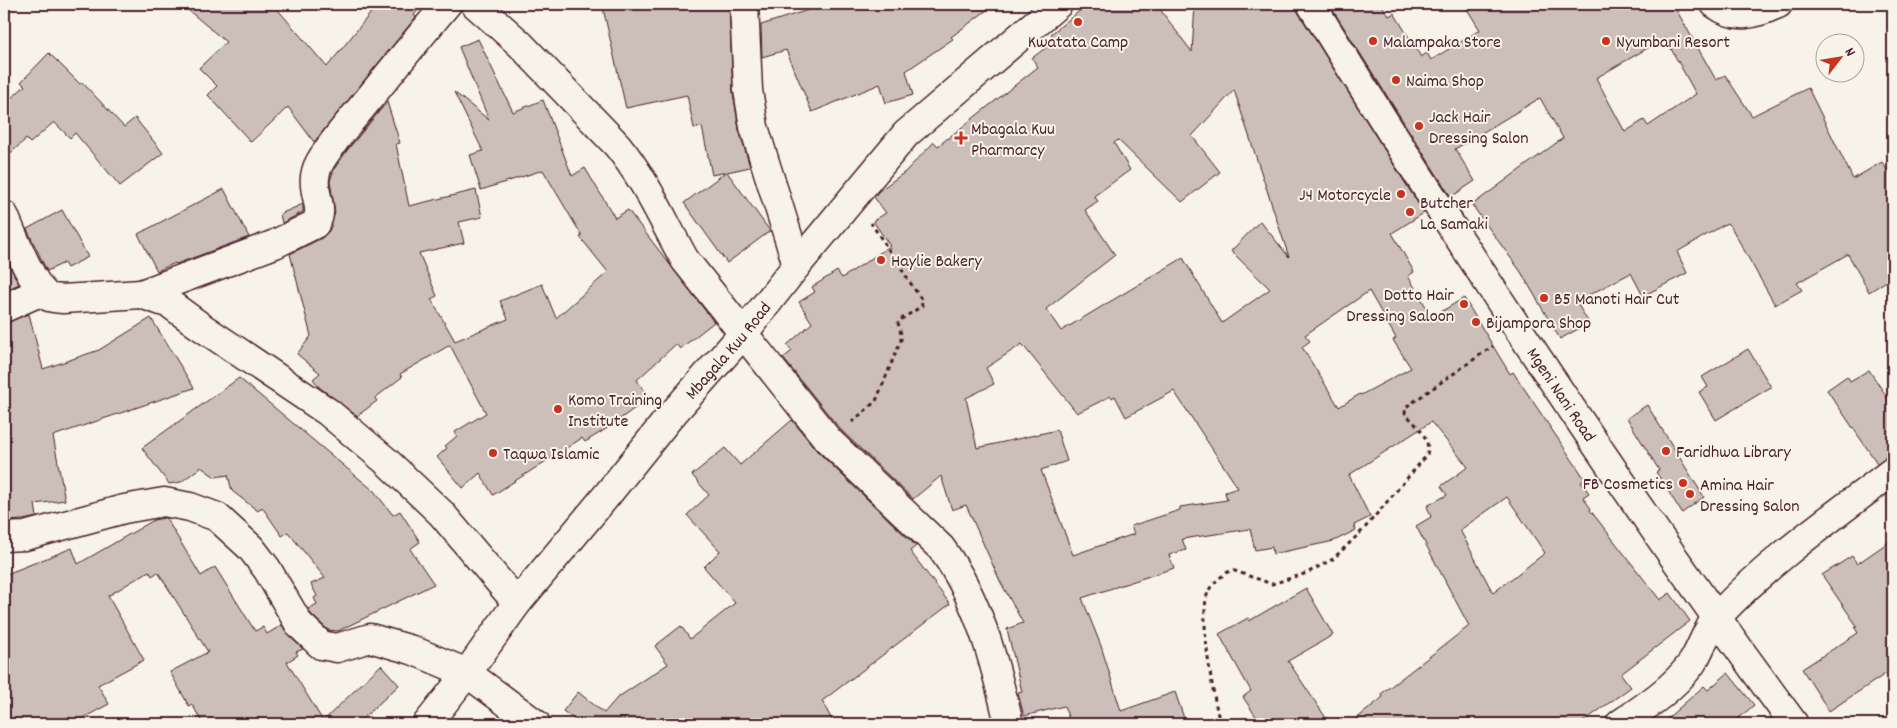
<svg xmlns="http://www.w3.org/2000/svg" width="1897" height="728" viewBox="0 0 1897 728" font-family="Dekko,sans-serif">
	<style>
		.building { fill: #ccbfb9; stroke: #4a1f2b; fill-rule: evenodd }
		.lines { fill: none; stroke-linecap: round; stroke-linejoin: round }
		.minor-casing { stroke: #4a1f2b; stroke-width: 31 }
		.path { stroke: #4a1f2b; stroke-width: 3; stroke-dasharray: 4 4; stroke-linecap: butt }
		.minor { stroke: #f7f3e8; stroke-width: 28 }
		.poi-dot { fill: #c8321e; stroke: #f7f3e8; stroke-width: 2 }
		.labels { text-anchor: middle; stroke-width: 4; stroke-linejoin: round; paint-order: stroke }
		.poi-label { font-size: 18px; fill: #4a1f2b; stroke: #f7f3e8; text-anchor: start }
		.street-label { font-size: 18px; fill: #4a1f2b; stroke: #f7f3e8 }
	</style>
	<rect width="100%" height="100%" fill="#f7f3e8"/>
	<filter id="ink" filterUnits="userSpaceOnUse"><feTurbulence type="fractalNoise" baseFrequency=".02" numOctaves="2"/><feDisplacementMap in="SourceGraphic" scale="10" xChannelSelector="R" yChannelSelector="G"/><feConvolveMatrix kernelMatrix="1 2 1 2 8 2 1 2 1" color-interpolation-filters="sRGB"/></filter>
	<g filter="url(#ink)">
		<!-- building -->
		<g class="building">
			<polygon points="181,4 273,4 327,67 378,4 423,4 414,15 416,17 314,142 288,107 251,142 208,95 217,86 199,68 226,42"/>
			<polygon points="602,4 729,4 733,92 739,130 750,167 727,172 770,231 727,263 684,203 726,172 712,175 702,127 694,128 687,95 626,108"/>
			<polygon points="827,4 995,4 951,37 953,39 906,71 913,95 886,103 880,84 812,112 786,50 762,57 761,25"/>
			<path d="M1088,4h68l36,48 3,-48h101l2,8 126,201 -32,20 22,39 -6,4 24,41 32,-19 46,76 3,-2 72,107 -4,3 8,11 -6,4 8,12 -1,1 70,90 10,-7 20,28 -69,53 10,13 -51,37h-230l33,-27 -2,-3 88,-68 -53,-100 15,-9 -4,-11 20,-11 -6,-9 27,-19 -37,-45 -82,53 21,42 -16,8 2,5 -22,11 -61,13 -1,-7 -17,3 -5,-21 -68,10 4,11 -17,5 5,13 -92,30 19,48 20,65 54,-19 11,32h-115l-7,-18 -40,10 -6,-23 4,-1 -15,-63 16,-6 -23,-42 -34,-76 -14,5 -11,-34 -28,23 -73,-70 -57,-71 9,-7 -5,-6 25,-22 -13,-21 16,-10 -3,-5 25,-16 5,7 48,-32 -17,-25 13,-8 -12,-16 6,-7 25,-18 29,-30 4,4 100,-79 -6,-9 24,-18 -5,-6zM1234,90l55,167 -29,-36 -29,30 39,38 -48,34 -39,-65 -122,73 -15,-22 69,-54 -30,-45 13,-9 -4,-5 36,-26 -16,-27 4,-3 64,62 38,-30 -28,-36zM1369,291l27,47 -3,2 18,28 -50,27 -1,-1 -21,13 -37,-60 8,-6 -5,-6zM1022,344l55,69 34,-17 1,2 3,-2 11,21 48,-26 64,97 -13,4 2,8 -47,7v3l-49,16 3,8 -61,21 -32,-85 26,-9 -10,-31 -80,18 -11,-50 28,-14 -8,-16zM1507,497l38,56 -52,40 -33,-63z"/>
			<path d="M1329,4h52l8,12 5,-3 27,44 6,-4 4,7 49,-30 -16,-26h209l43,76 9,-5 27,41 56,-28 45,91 29,-17 11,18v97l-24,15 -21,-38 -51,29 5,7 -27,15 -44,-78 -4,-4 -50,29 10,21 -44,23 -12,-23 -46,24 2,3 -9,5 11,18 -29,16 -39,-67 -49,-67 91,-67 -23,-40 -85,51 20,32 -24,16zM1665,38l31,56 -48,32 -4,-6 -19,12 -29,-54z"/>
			<polygon points="478,39 513,112 543,100 572,176 585,168 615,218 628,210 714,322 680,349 676,344 637,380 649,398 606,429 585,442 582,438 493,495 480,473 463,488 437,457 447,448 445,446 457,436 455,432 486,413 450,345 400,374 402,377 375,398 377,401 357,416 319,387 313,379 320,373 297,354 311,336 290,254 322,238 329,231 335,212 330,181 334,169 349,148 387,102 400,143 396,144 409,206 476,190 482,217 459,222 464,243 419,253 437,296 431,299 455,341 508,319 500,301 542,284 556,318 608,272 580,237 582,236 543,170 481,190 470,155 483,151 454,92 489,120 459,47"/>
			<polygon points="49,53 80,84 82,82 124,127 135,118 163,153 120,186 75,133 70,138 54,122 30,143 26,139 4,159 4,104 25,86 21,82"/>
			<polygon points="224,189 249,237 176,264 175,263 157,271 138,234"/>
			<polygon points="303,204 303,212 282,223 280,214"/>
			<polygon points="62,210 88,257 67,268 64,263 47,271 27,229"/>
			<polygon points="4,254 19,284 4,291"/>
			<polygon points="29,314 43,369 99,350 151,318 194,388 53,436 65,500 35,504 37,517 23,520 4,521 4,323"/>
			<polygon points="1748,349 1771,387 1716,420 1699,392 1708,387 1702,377"/>
			<polygon points="1869,370 1893,406 1893,452 1877,463 1827,390 1847,376 1850,381"/>
			<polygon points="239,378 374,491 393,515 400,511 420,542 410,549 434,584 338,631 328,630 311,614 308,609 317,604 314,598 317,596 311,584 325,578 288,532 282,536 262,507 258,511 232,491 228,475 215,477 201,467 181,482 169,484 142,448"/>
			<polygon points="1647,405 1704,497 1682,513 1656,472 1659,470 1627,418"/>
			<polygon points="792,420 817,451 916,546 910,551 950,604 822,701 834,724 580,724 563,711 578,692 604,713 617,698 668,664 655,646 681,626 690,639 735,603 704,567 720,551 687,515 709,495 692,475 725,448 740,465"/>
			<polygon points="164,518 166,518 201,576 215,567 255,631 263,627 267,634 282,625 288,635 303,649 296,652 298,655 287,662 323,721 381,665 399,685 357,724 203,724 192,704 189,706 170,672 208,652 158,572 152,576 149,571 108,596 144,660 98,685 109,704 72,724 4,724 4,575 72,548 78,564 154,520"/>
			<polygon points="1893,539 1893,669 1829,711 1802,669 1858,633 1855,628 1857,626 1822,575 1852,556 1857,564"/>
			<polygon points="1306,588 1333,635 1288,661 1330,724 1261,724 1243,697 1251,691 1219,634 1248,618 1249,621"/>
			<polygon points="1728,673 1754,705 1732,724 1661,724 1704,686 1708,690"/>
		</g>
		<g class="lines">
			<!-- minor casing -->
			<g class="minor-casing">
				<g id="minor">
					<path d="M475,4l45,40 97,101c29,35 46,76 68,115l143,180 113,108c38,51 54,115 68,176"/>
					<polyline points="744,4 748,90 754,127 797,265"/>
					<path id="s1" d="M1311,4c152,246 311,488 483,720"/>
					<path d="M1715,4c23,17 39,10 63,0"/>
					<path d="M4,215c8,19 28,70 43,81 4,3 11,2 16,3l78,-5 29,10 30,22 128,86 58,49 55,52 76,90"/>
					<path d="M141,294l134,-50 40,-20c13,-18 -10,-36 5,-62 13,-22 31,-41 47,-61 26,-32 53,-65 80,-97"/>
					<polyline points="4,308 42,291"/>
					<polyline points="4,537 25,536 124,509 164,502 190,507 217,517 251,548 267,569 299,624 321,645 337,648 370,638 412,650 467,673 536,724"/>
					<path id="s2" d="M427,724l40,-51 50,-70 90,-108 61,-76 75,-85 54,-69 109,-131 152,-130"/>
					<path d="M1620,724c25,-17 54,-36 72,-61 10,-15 14,-34 26,-47 52,-56 115,-99 175,-145"/>
				</g>
			</g>
			<!-- path -->
			<g class="path">
				<polyline points="852,422 876,401 901,340 901,334 898,323 900,320 922,306 921,299 871,223"/>
				<path d="M1220,724c-6,-25 -23,-112 -11,-134 4,-7 15,-17 23,-20l40,14 35,-11 26,-14 30,-29 64,-75c4,-19 -11,-29 -22,-42l1,-6 87,-61"/>
			</g>
			<!-- minor -->
			<use href="#minor" class="minor"/>
		</g>
	</g>
	<!-- markers -->
	<g class="poi-dot">
		<circle cx="1078" cy="22" r="5"/>
		<circle cx="1373" cy="41" r="5"/>
		<circle cx="1606" cy="41" r="5"/>
		<circle cx="1396" cy="80" r="5"/>
		<circle cx="1419" cy="126" r="5"/>
		<path d="M958.5 130.5h5v5h5v5h-5v5h-5v-5h-5v-5h5z"/>
		<circle cx="1401" cy="194" r="5"/>
		<circle cx="1410" cy="212" r="5"/>
		<circle cx="881" cy="260" r="5"/>
		<circle cx="1544" cy="298" r="5"/>
		<circle cx="1464" cy="304" r="5"/>
		<circle cx="1476" cy="322" r="5"/>
		<circle cx="558" cy="409" r="5"/>
		<circle cx="1666" cy="451" r="5"/>
		<circle cx="493" cy="453" r="5"/>
		<circle cx="1683" cy="483" r="5"/>
		<circle cx="1690" cy="494" r="5"/>
	</g>
	<g class="labels">
		<!-- poi labels -->
		<g class="poi-label">
			<text x="1078" y="47" text-anchor="middle">Kwatata Camp</text>
			<text x="1383" y="47">Malampaka Store</text>
			<text x="1616" y="47">Nyumbani Resort</text>
			<text x="1406" y="86">Naima Shop</text>
			<text x="1429" y="122">Jack Hair<tspan x="1429" dy="21">Dressing Salon</tspan></text>
			<text x="971" y="134">Mbagala Kuu<tspan x="971" dy="21">Pharmarcy</tspan></text>
			<text x="1391" y="200" text-anchor="end">J4 Motorcycle</text>
			<text x="1420" y="208">Butcher<tspan x="1420" dy="21">La Samaki</tspan></text>
			<text x="891" y="266">Haylie Bakery</text>
			<text x="1454" y="300" text-anchor="end">Dotto Hair<tspan x="1454" dy="21">Dressing Saloon</tspan></text>
			<text x="1554" y="304">B5 Manoti Hair Cut</text>
			<text x="1486" y="328">Bijampora Shop</text>
			<text x="568" y="405">Komo Training<tspan x="568" dy="21">Institute</tspan></text>
			<text x="1676" y="457">Faridhwa Library</text>
			<text x="503" y="459">Taqwa Islamic</text>
			<text x="1673" y="489" text-anchor="end">FB Cosmetics</text>
			<text x="1700" y="490">Amina Hair<tspan x="1700" dy="21">Dressing Salon</tspan></text>
		</g>
		<!-- street labels -->
		<g class="street-label">
			<text dy="6" stroke="none"><textPath href="#s2" startOffset="480">Mbagala Kuu Road</textPath></text>
			<text dy="6" stroke="none"><textPath href="#s1" startOffset="464">Mgeni Nani Road</textPath></text>
		</g>
	</g>
	<!-- margin -->
	<rect width="1897" height="728" fill="none" stroke="#f7f3e8" stroke-width="20"/>
	<rect x="10" y="10" width="1877" height="708" fill="none" stroke="#4a1f2b" stroke-width="2" filter="url(#ink)"/>
	<!-- north arrow -->
	<g transform="translate(1840 58) rotate(59)"><circle r="24" fill="#f7f3e8" stroke="#b29e9c"/>
	<path d="M0-4L9 19L0 12L-9 19Z" fill="#c8321e"/>
	<text y="-8" font-size="14" font-weight="bold" text-anchor="middle" fill="#4a1f2b">N</text>
	</g>
</svg>
